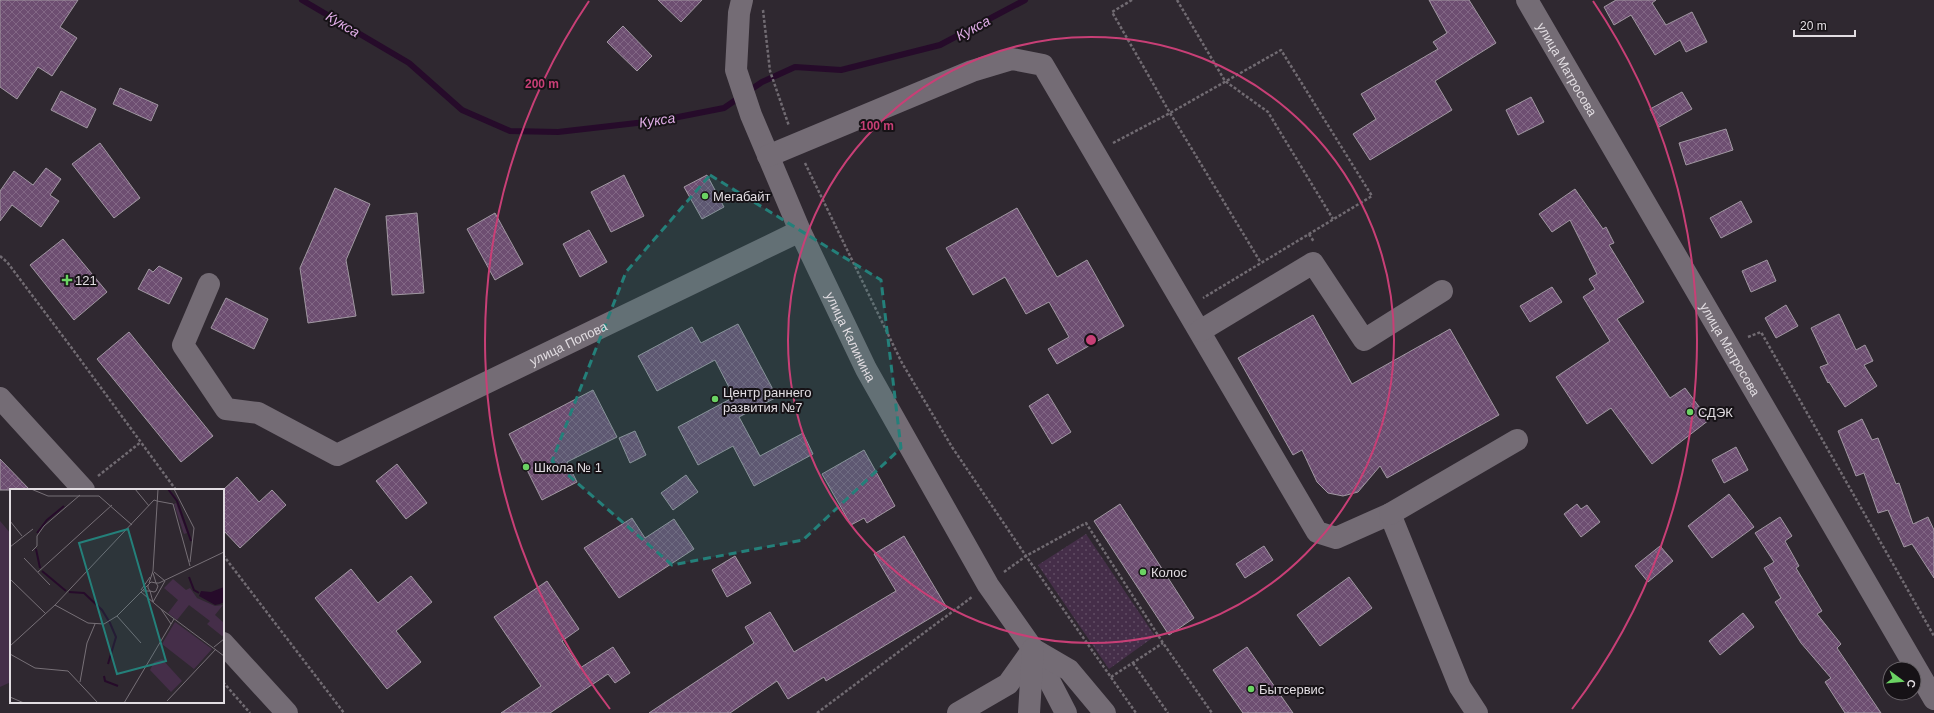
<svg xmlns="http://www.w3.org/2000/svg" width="1934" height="713" viewBox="0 0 1934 713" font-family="Helvetica,sans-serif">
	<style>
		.grass { fill: url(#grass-dots) }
		.pitch { fill: #452e49 }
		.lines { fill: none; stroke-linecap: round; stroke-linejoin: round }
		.stream { stroke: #260b2a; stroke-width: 6 }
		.building { fill: url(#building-cross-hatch); stroke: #a198a2 }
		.path { stroke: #716b72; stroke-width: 2.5; stroke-dasharray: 3 2; stroke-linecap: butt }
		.minor { stroke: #746c75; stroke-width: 22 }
		.marked { fill: #24807a; fill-opacity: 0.2; stroke: #24807a; stroke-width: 3; stroke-dasharray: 8 5; stroke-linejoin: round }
		.ring { fill: none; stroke: #c83f76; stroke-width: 2 }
		.poi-dot { fill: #6bd363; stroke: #161216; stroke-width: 1.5 }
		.labels { text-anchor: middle; stroke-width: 4; stroke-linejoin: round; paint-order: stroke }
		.street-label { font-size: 13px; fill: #e2dde2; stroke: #161216 }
		.poi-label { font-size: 13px; fill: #e2dde2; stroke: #161216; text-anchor: start }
		.water-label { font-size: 14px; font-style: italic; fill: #e0ade7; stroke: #161216 }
		.inset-river { fill: none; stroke: #260b2a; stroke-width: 2 }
		.inset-road { fill: none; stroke: #777077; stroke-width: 1 }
		.view { fill: #24807a; fill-opacity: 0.15; stroke: #24807a; stroke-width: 2 }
		.inset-edge { fill: none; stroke: #e2dde2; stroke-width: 2 }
		.centre { fill: #c83f76; stroke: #161216; stroke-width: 2 }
		.ring-label { font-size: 12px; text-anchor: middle; font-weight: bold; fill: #c83f76; stroke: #161216; stroke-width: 4; stroke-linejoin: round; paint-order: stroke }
	</style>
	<defs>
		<pattern id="grass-dots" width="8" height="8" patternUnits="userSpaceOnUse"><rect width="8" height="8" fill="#452e49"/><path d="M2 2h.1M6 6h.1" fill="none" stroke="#604c63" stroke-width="1.8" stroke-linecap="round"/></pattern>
		<pattern id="building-cross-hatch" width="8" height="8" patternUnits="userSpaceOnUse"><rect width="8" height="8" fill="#6d4e71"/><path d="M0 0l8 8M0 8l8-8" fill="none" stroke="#826785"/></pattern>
	</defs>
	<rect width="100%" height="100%" fill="#2f2830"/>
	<!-- grass -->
	<polygon class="grass" points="1086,534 1155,636 1109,669 1038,565"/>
	<!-- pitch -->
	<polygon class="pitch" points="0,521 11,534 11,682 0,687"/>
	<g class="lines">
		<!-- stream -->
		<polyline class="stream" points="302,0 409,63 462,110 510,131 558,132 663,120 724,108 762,82 795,67 841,70 940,45 1025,0"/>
	</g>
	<!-- building -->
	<g class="building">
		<polygon points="0,0 78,0 60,27 77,38 52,76 38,67 17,99 0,87"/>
		<polygon points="658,0 702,0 681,22"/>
		<polygon points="1429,0 1469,0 1496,43 1435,81 1452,110 1370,160 1353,134 1376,119 1361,94 1438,49 1433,42 1447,33"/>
		<polygon points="1616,0 1656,0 1652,3 1666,25 1692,12 1707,42 1686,52 1680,40 1655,55 1631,15 1614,25 1604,7"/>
		<polygon points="623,26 652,56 637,71 607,42"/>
		<polygon points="120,88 158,105 151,121 113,104"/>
		<polygon points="61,91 96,109 87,128 51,110"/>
		<polygon points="1682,92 1692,109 1659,127 1650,109"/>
		<polygon points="1531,97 1544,122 1518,135 1506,110"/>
		<polygon points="1726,129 1733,150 1686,165 1679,143"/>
		<polygon points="100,143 140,198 114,218 72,164"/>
		<polygon points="46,168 61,179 50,195 59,201 41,227 12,205 0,221 0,191 14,171 33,185"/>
		<polygon points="624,175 644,216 611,232 591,192"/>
		<polygon points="707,175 724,207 702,219 684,187"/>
		<polygon points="335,188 370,204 346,260 356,316 308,323 300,268"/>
		<polygon points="1575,189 1603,229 1606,227 1614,243 1609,245 1644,302 1617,319 1670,398 1685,388 1709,420 1652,464 1611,408 1587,424 1556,377 1610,341 1583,297 1595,289 1589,279 1597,274 1570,220 1552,232 1539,214"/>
		<polygon points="1741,201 1752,222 1721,238 1710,218"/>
		<polygon points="1017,208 1057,277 1087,260 1124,326 1057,364 1048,349 1069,337 1049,302 1026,314 1005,277 973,295 946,248"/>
		<polygon points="417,213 424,293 392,295 386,216"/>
		<polygon points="495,213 523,264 495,280 467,229"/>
		<polygon points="589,230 607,262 580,277 563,244"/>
		<polygon points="63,239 107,292 74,320 30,265"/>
		<polygon points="1767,260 1776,281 1751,292 1742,271"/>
		<polygon points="159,266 182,278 169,304 138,289 149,269 153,272"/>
		<polygon points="1552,287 1562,302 1530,322 1520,306"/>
		<polygon points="226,298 268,319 254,349 211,328"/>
		<polygon points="1786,305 1798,326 1776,338 1765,318"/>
		<polygon points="1839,314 1856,350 1865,345 1873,361 1864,365 1877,386 1845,407 1829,382 1828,383 1820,367 1828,364 1811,328"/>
		<polygon points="1313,315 1352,384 1450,329 1499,415 1387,478 1380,466 1358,492 1343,496 1328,493 1317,482 1302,450 1293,455 1238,358"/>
		<polygon points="738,324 777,397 739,417 760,456 803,433 813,454 754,486 733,446 698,465 678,427 734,397 715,360 657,391 638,356 692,327 701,343"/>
		<polygon points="129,332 213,436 181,462 97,359"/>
		<polygon points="593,390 617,437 567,462 577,482 542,500 509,434"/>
		<polygon points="1048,394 1071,432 1052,444 1029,406"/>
		<polygon points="1862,419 1872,440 1878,438 1896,484 1899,483 1913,524 1928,517 1934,530 1934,578 1912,544 1904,547 1888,510 1878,513 1864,473 1856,476 1838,431"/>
		<polygon points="635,431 646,455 630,463 619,438"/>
		<polygon points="1736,447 1748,470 1724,483 1712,460"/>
		<polygon points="864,450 895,506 867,523 864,518 851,525 822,474"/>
		<polygon points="0,459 30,490 0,490"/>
		<polygon points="397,464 427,503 406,519 376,481"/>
		<polygon points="686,475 698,492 673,510 661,493"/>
		<polygon points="237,477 259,502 272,490 286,505 240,548 223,530 223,490"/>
		<polygon points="1729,494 1754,527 1712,558 1688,526"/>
		<polygon points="1120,504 1194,618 1169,635 1094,521"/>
		<polygon points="1577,504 1581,509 1587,505 1600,522 1581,537 1564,514"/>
		<polygon points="1780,517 1792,536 1785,541 1799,566 1796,568 1822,611 1817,614 1841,644 1837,648 1881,713 1845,713 1825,682 1831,678 1801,643 1775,602 1781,598 1764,568 1774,562 1755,533"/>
		<polygon points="632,518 645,538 674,519 694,549 619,598 584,548"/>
		<polygon points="904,536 947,608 826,681 824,677 788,699 777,681 730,713 649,713 754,643 745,627 770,612 794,652 896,591 874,554"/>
		<polygon points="1264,546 1273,560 1245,578 1236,564"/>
		<polygon points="1660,546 1673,561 1648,582 1635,566"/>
		<polygon points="735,556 751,583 727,597 712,570"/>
		<polygon points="351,569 378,603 411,576 432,602 396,631 421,662 387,689 315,598"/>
		<polygon points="1349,577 1372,608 1320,646 1297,615"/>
		<polygon points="547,581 579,629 562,641 580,668 613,647 630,673 615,683 608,674 550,713 501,713 541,686 494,617"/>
		<polygon points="1743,613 1754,627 1720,655 1709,641"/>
		<polygon points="1247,647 1293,713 1243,713 1213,670"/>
	</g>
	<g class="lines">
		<!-- path -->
		<g class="path">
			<polyline points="1132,0 1112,12 1170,113 1261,263"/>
			<polyline points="1177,0 1225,81 1268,112 1333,219"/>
			<polyline points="763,10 770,71 789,126"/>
			<polyline points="1113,143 1170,113 1281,50 1372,196 1203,298"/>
			<polyline points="805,163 902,363 952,447 1026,556 1136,713"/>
			<polyline points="1309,234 1314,242"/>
			<polyline points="0,256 7,262 71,347 176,490"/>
			<polyline points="1748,337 1761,332 1934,636"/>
			<polyline points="98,476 141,442"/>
			<polyline points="223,555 344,713"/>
			<polyline points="1004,572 1026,556 1086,523 1163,643 1212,713"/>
			<polyline points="1133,663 1168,713"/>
			<polyline points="1111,677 1163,643"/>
			<polyline points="223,682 250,713"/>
			<polyline points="817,713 972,597"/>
		</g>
		<!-- minor -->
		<g class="minor">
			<path id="s1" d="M742,0l-3,13 -3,57 15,45 49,116 66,138 122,216 45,64 33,64"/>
			<path id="s2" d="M1527,0l407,699"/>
			<polyline points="768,156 972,71 1012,59 1043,65 1317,532 1336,538 1390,514 1460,687 1477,713"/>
			<path id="s3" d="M209,284l-26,61 43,64 32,4 79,42 463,-224"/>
			<polyline points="1200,331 1313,263 1364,340 1442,291"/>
			<polyline points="0,398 84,490"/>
			<polyline points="1390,514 1517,440"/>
			<polyline points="223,643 287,713"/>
			<polyline points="1033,649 1069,670 1105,713"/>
			<polyline points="958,713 1008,684 1033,649"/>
			<polyline points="1029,713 1033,649"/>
		</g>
	</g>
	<!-- marked area -->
	<path class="marked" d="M710,175l171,105 20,168 -98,92 -131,25 -120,-104 74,-189z"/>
	<!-- distance rings -->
	<g class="ring">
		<circle cx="1091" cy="340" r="303"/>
		<path d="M610 709A606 606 0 0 1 589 1M1593 1A606 606 0 0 1 1572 709"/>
	</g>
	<!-- markers -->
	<g class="poi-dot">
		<circle cx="705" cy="196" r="4"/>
		<path d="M65 274h4v4h4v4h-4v4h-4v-4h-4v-4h4z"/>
		<circle cx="715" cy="399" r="4"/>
		<circle cx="1690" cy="412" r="4"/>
		<circle cx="526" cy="467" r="4"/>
		<circle cx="1143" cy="572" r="4"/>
		<circle cx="1251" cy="689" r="4"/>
	</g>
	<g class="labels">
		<!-- street labels -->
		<g class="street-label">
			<text dy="5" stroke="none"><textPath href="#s2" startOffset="80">улица Матросова</textPath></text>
			<text dy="5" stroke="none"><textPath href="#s1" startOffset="361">улица Калинина</textPath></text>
			<text dy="5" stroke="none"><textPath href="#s3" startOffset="522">улица Попова</textPath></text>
			<text dy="5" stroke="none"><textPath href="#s2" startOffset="404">улица Матросова</textPath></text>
		</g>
		<!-- poi labels -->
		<g class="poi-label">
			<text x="713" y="201">Мегабайт</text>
			<text x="75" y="285">121</text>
			<text x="723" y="397">Центр раннего<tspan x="723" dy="15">развития №7</tspan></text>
			<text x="1698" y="417">СДЭК</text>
			<text x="534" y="472">Школа № 1</text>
			<text x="1151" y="577">Колос</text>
			<text x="1259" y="694">Бытсервис</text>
		</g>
		<!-- water labels -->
		<g class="water-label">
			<text transform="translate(343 24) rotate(31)" y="5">Кукса</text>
			<text transform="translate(973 28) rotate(-28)" y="5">Кукса</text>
			<text transform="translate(657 120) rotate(-8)" y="5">Кукса</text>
		</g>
	</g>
	<!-- overview -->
	<g transform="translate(10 489)">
		<rect width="214" height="214" fill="#2f2830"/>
		<path d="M166,14l11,30 -3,1 -10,-30zM163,90l13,11 4,-2 7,10 18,8 8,-1 -8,10 9,8v12l-2,1 -15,-12 3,-3 -21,-16 -12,15 -9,-7 10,-13 -14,-12zM165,133l37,27 -18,20 -32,-25z" fill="#452e49"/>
		<path d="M152,170l20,22 -11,11 -21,-22 4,-8z" fill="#452e49"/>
		<path d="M214,98v15l-4,2 -5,1 -16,-9 2,-5 10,1z" fill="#260b2a"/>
		<path class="inset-river" d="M158,0l9,12 14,40M27,44l10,-13 17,-14M26,60l4,19M32,82l24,20M179,88l5,13 5,3M59,103l15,1 18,17 8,13 6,14 -8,27M94,187l1,5 13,5"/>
		<path class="inset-road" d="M21,0l17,7h51l33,29M125,0l14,17M164,0l20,39 -4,34M147,12l16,3 17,62M0,32l12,15M0,58l23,-18M22,62l5,-5v-10l7,-10 36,-31M14,69l26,27M28,83l74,-67M144,83l11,9M143,84l3,10h3l65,-31M0,90l36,35M139,94l4,-12 5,-82M131,101l9,-13M133,102h7l4,1 2,-1 2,-5 -2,-3 -5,-1 -3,3v3l2,3 3,11M131,103l20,17 10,15M143,113l12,-21M45,116l33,18 16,1 13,-8 31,-31M151,120l63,47M107,127l24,27M0,157l45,-41 99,-105 3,1M204,158l10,-8M0,165l25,14 33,3 30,32M70,193l7,-39 8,-19M0,208l14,6M157,212l49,-52M114,214l50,-84"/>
		<path class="view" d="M118,40l38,132 -49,13 -38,-131z"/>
		<rect width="214" height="214" class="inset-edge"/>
	</g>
	<circle cx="1091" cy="340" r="6" class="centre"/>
	<g class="ring-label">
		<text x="542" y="88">200 m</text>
		<text x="877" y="130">100 m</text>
	</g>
	<!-- north arrow -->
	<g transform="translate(1902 681) rotate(106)"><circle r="19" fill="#161216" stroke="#686368"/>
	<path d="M0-3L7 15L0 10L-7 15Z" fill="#6bd363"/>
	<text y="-6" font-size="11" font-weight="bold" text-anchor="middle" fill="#e2dde2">С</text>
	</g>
	<!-- scale -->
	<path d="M1794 30v6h61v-6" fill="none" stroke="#e2dde2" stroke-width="2"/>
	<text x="1800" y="30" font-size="12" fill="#e2dde2" stroke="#161216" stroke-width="3" paint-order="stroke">20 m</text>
</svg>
